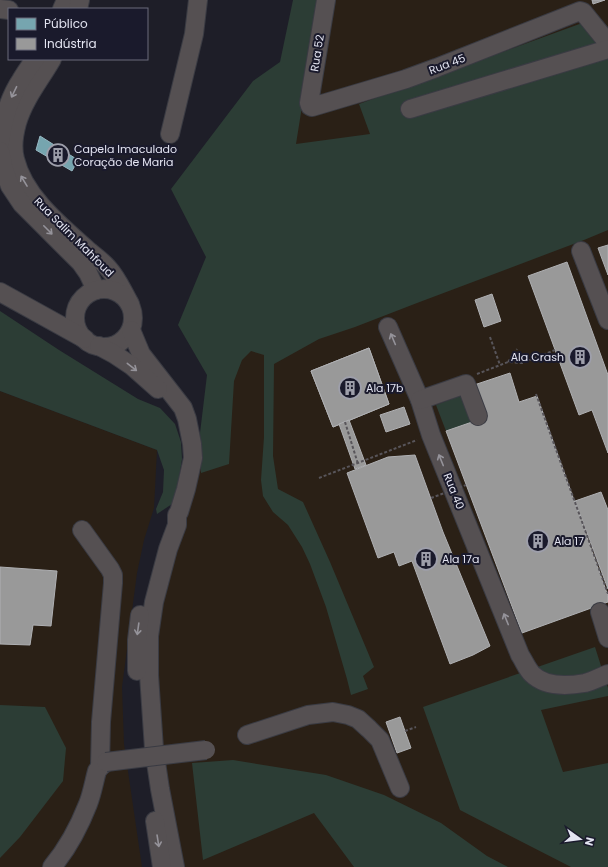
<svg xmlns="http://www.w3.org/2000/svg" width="608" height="867" viewBox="0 0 608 867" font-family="Poppins,sans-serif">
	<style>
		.industrial { fill: #2a2016 }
		.green { fill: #2c3d35 }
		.public { fill: #76a5af; stroke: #97b8c3 }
		.industry { fill: #999; stroke: #afb0b3 }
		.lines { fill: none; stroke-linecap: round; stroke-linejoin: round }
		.minor-casing { stroke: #3a3b43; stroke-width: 20 }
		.path { stroke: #58555a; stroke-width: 2; stroke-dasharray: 3 2; stroke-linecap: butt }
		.minor { stroke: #555052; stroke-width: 18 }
		.minor-bridge-casing { stroke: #3a3b43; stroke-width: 20; stroke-linecap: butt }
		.path-bridge { stroke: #58555a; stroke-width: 2; stroke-dasharray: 3 2; stroke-linecap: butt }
		.minor-bridge { stroke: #555052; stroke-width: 18 }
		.oneway { stroke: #95939a }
		.labels { text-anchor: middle; stroke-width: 4; stroke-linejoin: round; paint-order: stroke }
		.street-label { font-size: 11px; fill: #e3e4f1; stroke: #1a1a2c }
		.poi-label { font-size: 11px; fill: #e3e4f1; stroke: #1a1a2c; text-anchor: start }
	</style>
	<rect width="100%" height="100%" fill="#1e1e28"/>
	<!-- industrial -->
	<g class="industrial">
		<polygon points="311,0 608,0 608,867 181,867 158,750 156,627 184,527 194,493 272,168"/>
		<polygon points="0,391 157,450 154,508 144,540 137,573 122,687 124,744 142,867 0,867"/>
	</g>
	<!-- green -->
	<g class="green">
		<polygon points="293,0 319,0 296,144 370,134 359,104 585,22 608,59 608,230 584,240 417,303 355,327 319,339 274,364 273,456 278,489 303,502 330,562 374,667 363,676 368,689 351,695 347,679 326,607 310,564 302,547 288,525 273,512 263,496 261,480 264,437 264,355 251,351 242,360 234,381 229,464 201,473 200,433 207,375 178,325 206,257 171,189 253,81 280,62"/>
		<polygon points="0,311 59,350 138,399 160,408 175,424 181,442 182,459 177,490 172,504 157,514 156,509 163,492 164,470 157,450 0,391"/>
		<polygon points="465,394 475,421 446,431 436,405"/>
		<polygon points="595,647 608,688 608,696 541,710 563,772 608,763 608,867 571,867 460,810 423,707"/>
		<polygon points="0,705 45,707 66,748 63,781 20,837 0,858"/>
		<polygon points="233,760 326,775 384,795 441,823 487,856 508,867 354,867 314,813 203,860 192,763"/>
	</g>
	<!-- public -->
	<polygon class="public" points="40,136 78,160 72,171 36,150"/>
	<!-- industry -->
	<g class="industry">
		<polygon points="592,0 605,0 593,4"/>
		<polygon points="608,245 608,275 598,248"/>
		<polygon points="567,262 608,375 608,453 592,410 579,415 528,276"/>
		<polygon points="492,294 501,321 484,327 475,300"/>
		<polygon points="369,348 389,404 333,427 311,371"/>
		<polygon points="369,348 389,404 333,427 311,371"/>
		<polygon points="510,373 519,402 537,396 608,596 608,602 522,633 446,431 475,421 474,385"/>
		<polygon points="404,407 410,424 386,432 380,415"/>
		<polygon points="349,420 366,465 355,469 339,424"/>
		<polygon points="415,455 443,532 490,646 473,655 450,664 412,561 399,566 394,552 378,558 347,473 388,457"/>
		<polygon points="601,492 608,510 608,589 575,501"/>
		<polygon points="0,567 57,571 51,626 33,625 30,645 0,644"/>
		<polygon points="400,717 411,748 397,753 386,722"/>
	</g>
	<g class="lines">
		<!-- minor casing -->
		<g class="minor-casing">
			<g id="minor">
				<polyline points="326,0 309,103 310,106 312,107 406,79 436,68 580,11 583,12 608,43"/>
				<polyline points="0,9 9,10"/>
				<polyline points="62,9 66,0"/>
				<polyline points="78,9 80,0"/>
				<path d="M52,59c-12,21 -28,40 -35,64 -3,11 -5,25 -2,36 9,38 47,68 75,93 6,5 13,10 18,16 10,11 15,24 22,36"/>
				<polyline points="410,109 608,49"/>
				<polyline points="170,134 194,34 198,0"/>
				<path d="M0,142c3,-22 9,-44 21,-62 4,-7 9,-14 14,-21"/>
				<polyline points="0,151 4,170 10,186 22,204 81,263 88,273 96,290"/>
				<polyline points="581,251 608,320"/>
				<circle cx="104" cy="318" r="29"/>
				<polyline points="0,292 85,339"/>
				<path d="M388,327l32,73 11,35 89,220c4,6 7,14 12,19 13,13 36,12 53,9 8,-2 15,-6 23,-9"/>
				<polyline points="131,330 141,354 183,408 187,419 192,444 193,458 186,489 179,512 177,515 177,525 168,549 154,602 149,636 149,675 154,749 160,789 175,867"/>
				<polyline points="99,346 114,354 132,366 158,389"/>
				<polyline points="420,400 466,384 478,416"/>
				<polyline points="82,530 110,569 113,575 113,583 101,722 100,767"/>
				<polyline points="600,612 608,638"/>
				<polyline points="137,671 137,640 140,615"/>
				<polyline points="247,735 308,715 333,712 348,715 358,719 369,729 380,740 400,788"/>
				<polyline points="155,821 162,867"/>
				<path d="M52,867c16,-19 27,-40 36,-63 4,-10 6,-22 9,-33l3,-4 6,-5"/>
			</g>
		</g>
		<!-- path -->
		<g class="path">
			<polyline points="490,337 500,365"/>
			<polyline points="508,362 517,349"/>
			<polyline points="477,374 508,362 522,363 555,350"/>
			<polyline points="536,394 608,594"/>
			<polyline points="345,422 358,464"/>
			<polyline points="319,478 417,440"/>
			<polyline points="405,731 416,727"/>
		</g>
		<!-- minor -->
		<use href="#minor" class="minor"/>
		<!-- minor-bridge casing -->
		<g class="minor-bridge-casing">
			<polyline id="minor-bridge" points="106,762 206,750"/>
		</g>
		<!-- path-bridge -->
		<polyline class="path-bridge" points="431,498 466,485"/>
		<!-- minor-bridge -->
		<use href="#minor-bridge" class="minor-bridge"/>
	</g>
	<!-- one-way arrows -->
	<defs><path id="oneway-shaft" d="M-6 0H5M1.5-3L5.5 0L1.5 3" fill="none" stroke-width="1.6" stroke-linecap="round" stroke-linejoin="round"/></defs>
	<g class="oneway">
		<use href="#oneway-shaft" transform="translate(14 92) rotate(116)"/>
		<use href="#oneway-shaft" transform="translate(24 181) rotate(-121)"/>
		<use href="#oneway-shaft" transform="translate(48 230) rotate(45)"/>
		<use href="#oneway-shaft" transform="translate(393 339) rotate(-113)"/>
		<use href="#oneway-shaft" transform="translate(132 367) rotate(38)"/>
		<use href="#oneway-shaft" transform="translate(441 460) rotate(-112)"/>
		<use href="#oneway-shaft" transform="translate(506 619) rotate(-112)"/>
		<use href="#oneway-shaft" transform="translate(138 629) rotate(98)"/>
		<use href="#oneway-shaft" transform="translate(158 841) rotate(81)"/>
	</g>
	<!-- icons -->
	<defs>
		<g id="building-ring" transform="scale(1.15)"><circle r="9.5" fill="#1a1a2c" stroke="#9e9fab" stroke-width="1.5"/><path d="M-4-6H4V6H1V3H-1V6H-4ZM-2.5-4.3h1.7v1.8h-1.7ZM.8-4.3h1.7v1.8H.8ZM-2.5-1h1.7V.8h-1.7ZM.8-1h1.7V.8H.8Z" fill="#9e9fab"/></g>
	</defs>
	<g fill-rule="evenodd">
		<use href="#building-ring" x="58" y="155"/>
		<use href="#building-ring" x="580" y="357"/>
		<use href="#building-ring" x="350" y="388"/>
		<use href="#building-ring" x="538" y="541"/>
		<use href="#building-ring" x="426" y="559"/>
	</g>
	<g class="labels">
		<!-- street labels -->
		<g class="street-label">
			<text transform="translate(317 53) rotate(-81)" y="4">Rua 52</text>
			<text transform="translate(447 64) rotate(-21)" y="4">Rua 45</text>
			<text transform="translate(74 237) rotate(45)" y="4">Rua Salim Mahfoud</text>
			<text transform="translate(454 491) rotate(68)" y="4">Rua 40</text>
		</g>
		<!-- poi labels -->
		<g class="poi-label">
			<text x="74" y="153">Capela Imaculado<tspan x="74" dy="13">Coração de Maria</tspan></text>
			<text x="564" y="361" text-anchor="end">Ala Crash</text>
			<text x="366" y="392">Ala 17b</text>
			<text x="554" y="545">Ala 17</text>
			<text x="442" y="563">Ala 17a</text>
		</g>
	</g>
	<!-- legend -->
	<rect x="8" y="8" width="140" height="52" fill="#1a1a2c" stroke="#6a6b7b"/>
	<rect x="16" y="18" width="20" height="12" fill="#76a5af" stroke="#6a6b7b"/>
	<text x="44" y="28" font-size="12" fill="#e3e4f1">Público</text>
	<rect x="16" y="38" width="20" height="12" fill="#999999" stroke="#6a6b7b"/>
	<text x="44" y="48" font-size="12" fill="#e3e4f1">Indústria</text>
	<!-- north arrow -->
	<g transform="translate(580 839) rotate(104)" stroke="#1a1a2c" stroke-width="3" paint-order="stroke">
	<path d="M0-3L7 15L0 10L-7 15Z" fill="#e3e4f1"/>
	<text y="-6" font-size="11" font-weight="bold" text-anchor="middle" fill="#e3e4f1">N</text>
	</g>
</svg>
